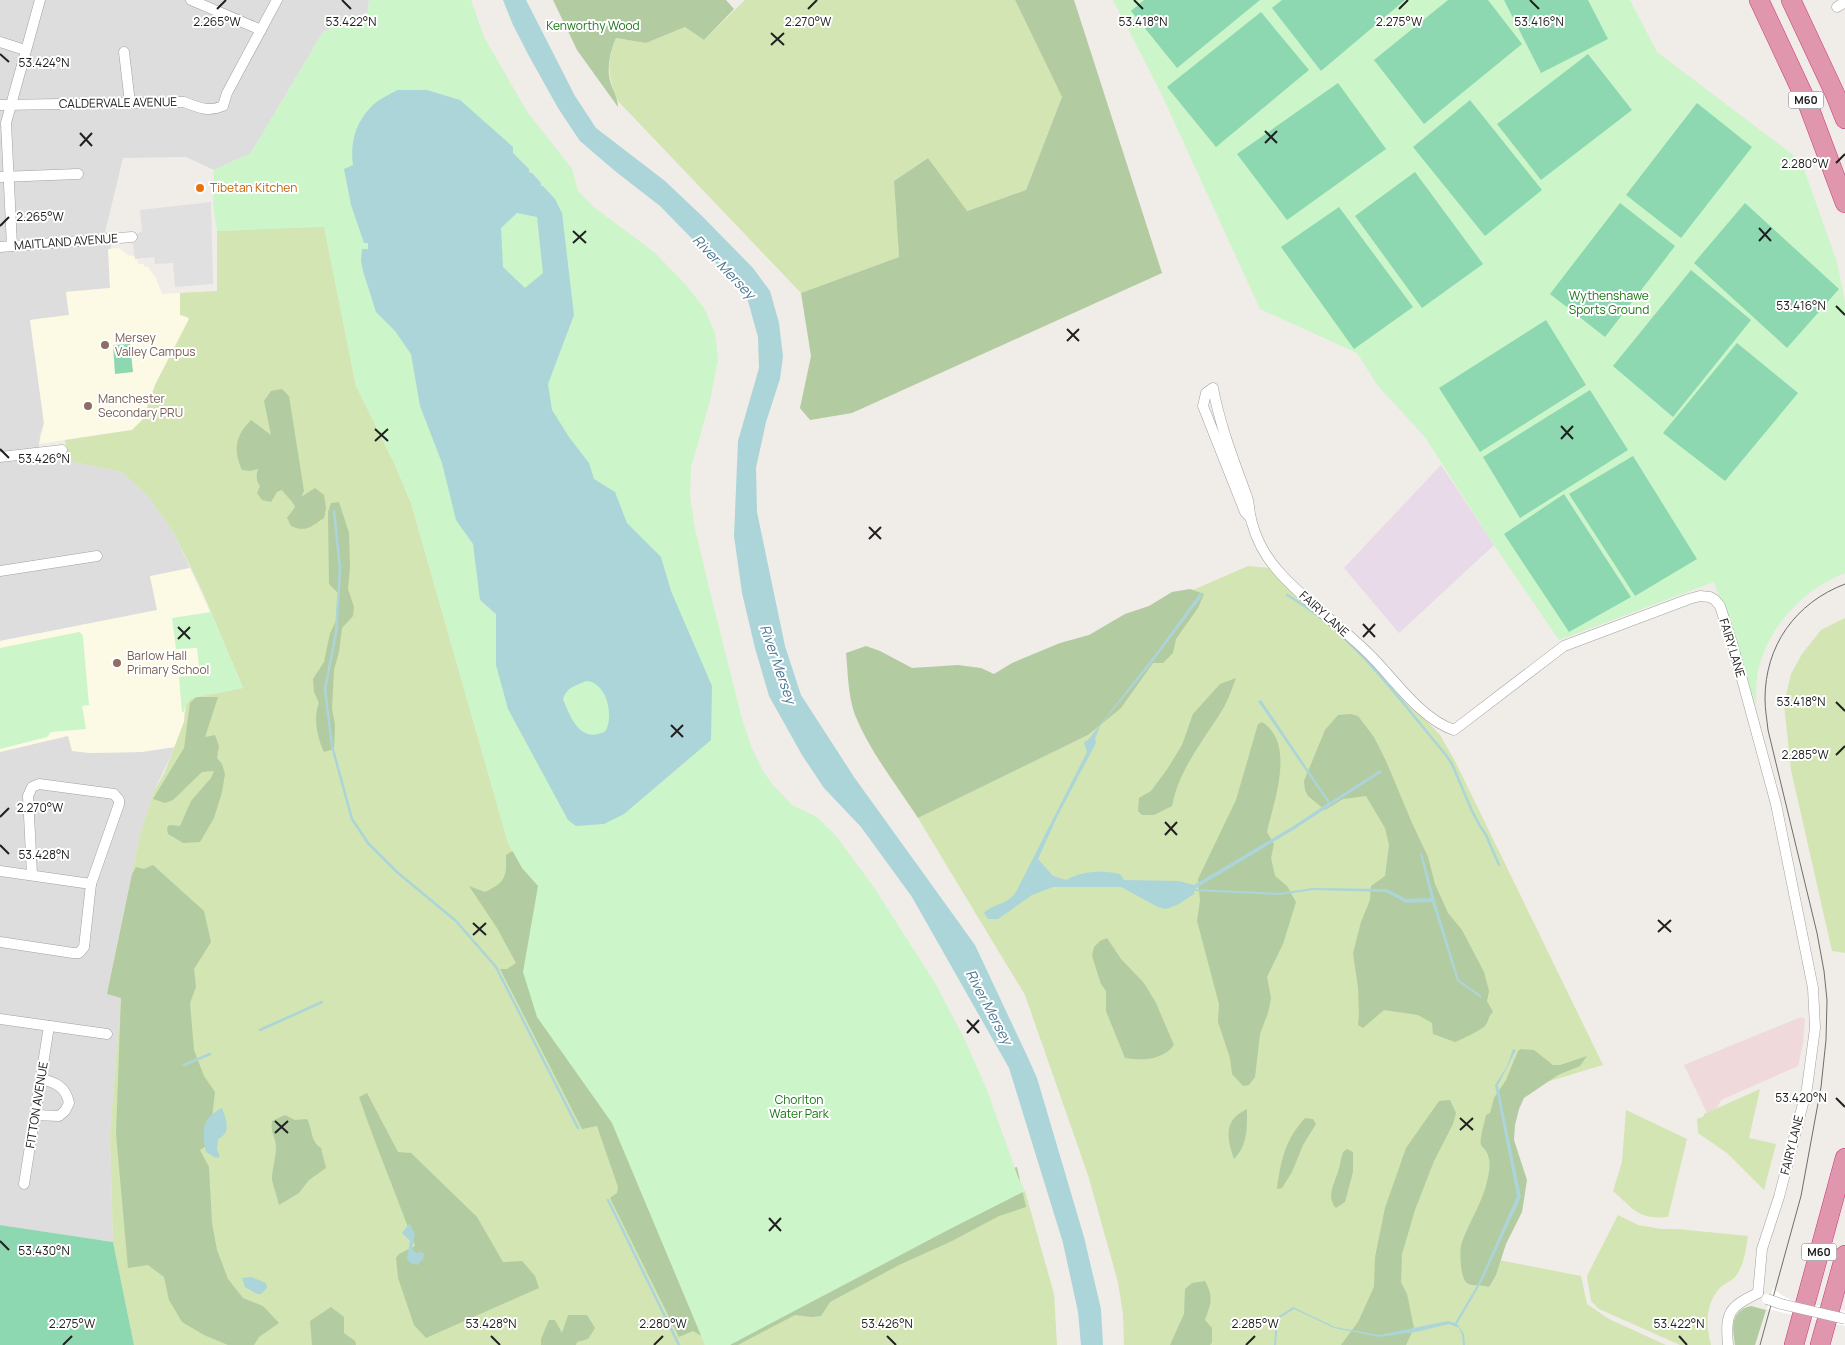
<svg xmlns="http://www.w3.org/2000/svg" width="1845" height="1345" viewBox="0 0 1845 1345" font-family="Manrope,sans-serif">
	<style>
		.residential { fill: #dedddd }
		.commercial { fill: #efd9db }
		.industrial { fill: #e8dae8 }
		.education { fill: #fcf9e4 }
		.grass { fill: #d2e5b3 }
		.forest { fill: #b3cba0 }
		.park { fill: #ccf5c9 }
		.pitch { fill: #8dd8b1 }
		.parking { fill: #e0e0e0 }
		.water { fill: #acd5d9; fill-rule: evenodd }
		.pier { fill: #fff }
		.lines { fill: none; stroke-linecap: round; stroke-linejoin: round }
		.stream { stroke: #acd5d9; stroke-width: 2.5 }
		.street-casing { stroke: #a1a1a1; stroke-width: 11 }
		.highway-casing { stroke: #cc377d; stroke-width: 20 }
		.street { stroke: #fff; stroke-width: 10 }
		.highway { stroke: #e097ae; stroke-width: 19 }
		.tram { stroke: #6e6e6e; stroke-width: 1 }
		.street-bridge-casing { stroke: #a1a1a1; stroke-width: 11; stroke-linecap: butt }
		.street-bridge { stroke: #fff; stroke-width: 10 }
		.ticks { fill: none; stroke: #202020; stroke-width: 2 }
		.food-dot { fill: #e8710a; stroke: #fff; stroke-width: 2 }
		.education-dot { fill: #8d6e63; stroke: #fff; stroke-width: 2 }
		.labels { text-anchor: middle; stroke-width: 4; stroke-linejoin: round; paint-order: stroke }
		.shield { fill: #fff; stroke: #636363; stroke-width: 1 }
		.shield-label { font-size: 11px; font-weight: bold; fill: #202020 }
		.park-label { font-size: 12px; fill: #1a7716; stroke: #fff }
		.street-label { font-size: 12px; fill: #202020; stroke: #fff }
		.food-label { font-size: 12px; fill: #c56008; stroke: #fff; text-anchor: start }
		.education-label { font-size: 12px; fill: #785e54; stroke: #fff; text-anchor: start }
		.water-label { font-size: 14px; font-style: italic; fill: #4a7791; stroke: #fff }
		.ticks-label { font-size: 12px; text-anchor: middle; fill: #202020; stroke: #fff; stroke-width: 4; stroke-linejoin: round; paint-order: stroke }
	</style>
	<rect width="100%" height="100%" fill="#f0ece8"/>
	<!-- residential -->
	<g class="residential">
		<polygon points="0,0 369,0 368,12 323,32 251,153 214,170 186,157 123,158 105,232 111,236 111,249 109,249 110,288 66,292 69,315 30,320 44,423 40,435 39,449 43,461 64,460 122,472 149,497 175,535 190,568 150,577 158,610 0,641"/>
		<polygon points="69,735 89,753 141,752 175,747 154,791 140,835 107,994 121,998 110,1134 113,1242 0,1225 0,752"/>
	</g>
	<!-- commercial -->
	<polygon class="commercial" points="1801,1017 1805,1019 1803,1043 1798,1066 1721,1100 1717,1108 1707,1113 1684,1065"/>
	<!-- industrial -->
	<polygon class="industrial" points="1441,465 1494,545 1399,633 1344,568"/>
	<!-- education -->
	<g class="education">
		<polygon points="119,248 128,255 137,257 138,264 144,264 144,267 148,267 156,278 162,294 180,293 180,314 189,319 155,385 143,419 138,426 132,430 39,444 44,423 30,320 69,315 66,292 110,288 108,249"/>
		<polygon points="190,568 243,685 184,712 184,722 175,747 141,752 89,753 72,751 68,736 0,752 0,641 157,610 150,576"/>
	</g>
	<!-- grass -->
	<g class="grass">
		<path d="M745,0h270l47,97 -36,93 -60,21 -38,-53 -34,23 5,76 -98,36 -183,-192c-10,-23 -12,-39 -2,-63l30,5 39,-16 19,13z"/>
		<polygon points="324,226 356,386 395,465 411,503 508,843 522,868 612,1123 705,1345 134,1345 113,1242 110,1134 121,998 107,994 140,835 154,791 164,774 184,722 186,705 189,700 195,697 243,688 203,593 175,535 149,497 122,472 69,461 65,440 132,430 143,419 155,385 189,319 188,317 180,315 180,293 217,291 217,231"/>
		<polygon points="1248,566 1270,568 1360,650 1440,735 1455,761 1603,1065 1510,1093 1483,1257 1581,1276 1587,1304 1609,1319 1666,1345 1124,1345 1123,1314 1118,1282 1088,1175 1025,995 918,818 1088,735 1193,590"/>
		<polygon points="1845,618 1845,953 1832,951 1791,770 1784,704 1791,674 1802,654 1821,630"/>
		<polygon points="1760,1089 1749,1138 1776,1144 1764,1190 1727,1153 1698,1133 1697,1119 1704,1116 1704,1114"/>
		<path d="M1626,1110l61,29 -19,78c-30,3 -34,-8 -55,-26l9,-29z"/>
		<polygon points="1025,1191 1054,1294 1057,1345 730,1345 948,1230"/>
		<path d="M1618,1215l20,10 24,4h15l71,7c-2,13 -4,30 -13,41 -5,5 -12,7 -16,12 -14,16 -13,37 -8,56h-31l-81,-36 -8,-8 -4,-25z"/>
	</g>
	<!-- forest -->
	<g class="forest">
		<path d="M553,0h173l8,9 -30,31 -19,-13 -39,16 -30,-5c-6,13 -10,32 -5,46 3,8 7,15 7,23l-41,-57z"/>
		<polygon points="1015,0 1074,0 1162,273 852,413 810,420 800,408 811,356 801,293 899,257 894,181 928,158 967,211 1026,190 1062,97"/>
		<path d="M282,389l7,7 15,95 -3,6 14,-9 9,7 2,13 -2,10c-12,8 -18,15 -33,8l-4,-8 8,-11c-2,-6 -9,-11 -13,-17l-5,2 -6,10 -9,-2 -5,-7 3,-7c-4,-5 -4,-10 -2,-17l-8,2 -8,-1c-9,-20 -7,-34 9,-50l20,15 -7,-34 7,-10z"/>
		<path d="M339,502l10,31 1,34 -2,22 6,18 -1,9 -11,12 -3,24 -5,18 -2,39 3,16 -1,24 -10,3c-7,-15 -11,-35 -5,-49l-5,-11 -1,-13 11,-17 6,-29 6,-12 2,-28 -9,-9 -1,-72 3,-9z"/>
		<path d="M1190,589l14,5 -6,14 -22,31 -3,14 -10,10h-10l-32,45 -33,27 -170,83c-22,-34 -48,-66 -63,-103 -7,-19 -7,-42 -9,-62l20,-7 14,5 32,17 46,-3 23,3 13,6 18,-11 48,-20 29,-8 36,-21 24,-8 23,-14z"/>
		<path d="M1236,678c-4,10 -7,20 -12,29 -19,32 -45,61 -52,99l-18,9h-12l-4,-4 1,-13 12,-7 17,-23 14,-23 11,-31 27,-30z"/>
		<polygon points="196,697 218,697 205,737 215,735 219,746 217,758 222,764 225,774 222,792 214,818 200,842 183,843 168,834 167,828 169,825 180,826 191,801 211,778 214,771 202,772 173,800 165,803 153,799 184,748 190,703"/>
		<path d="M1351,714l7,2 16,21 12,24 26,62 16,34 7,27 13,29 14,17 22,42 5,19 -2,10 6,11c-5,4 -4,9 -8,14 -4,4 -24,14 -30,16l-22,-8 -1,-11 -14,-8 -34,-5 -21,18 -5,-3 1,-10 -1,-27 -5,-35 8,-31 9,-22 1,-14 14,-10 4,-31 -4,-17 -19,-32 -23,3 -18,11 -17,-14 -3,-6 -1,-9 21,-51 13,-15z"/>
		<path d="M1262,722c34,22 12,78 5,110l7,12 -3,14 4,18 12,10 9,16 -13,42 -16,33 4,21 -3,15 -8,21 -5,43 -6,8 -6,1 -11,-12 -2,-16 -12,-36 1,-18 -22,-83 3,-20 -2,-22 38,-79 22,-76z"/>
		<path d="M516,849l17,16 172,473 -12,-7 -14,6 -69,-139 7,-5 1,-6 -21,-61 -15,3 -82,-160h7l9,-6 -19,-35 -28,-42 16,6c20,-9 22,-15 21,-37z"/>
		<polygon points="153,865 204,911 211,942 194,969 196,987 190,1003 194,1050 204,1076 215,1092 209,1144 200,1150 209,1167 212,1223 217,1250 228,1279 243,1298 263,1306 279,1323 259,1337 254,1345 228,1345 204,1335 182,1322 169,1300 164,1277 148,1265 128,1268 116,1134 121,998 107,994 132,874 136,867 144,869"/>
		<path d="M1107,938l14,21 23,24 12,20 18,42c-11,15 -32,16 -49,13l-19,-47v-20l-5,-7 -9,-28 2,-9 6,-6z"/>
		<path d="M1521,1049l13,1 19,15h7l27,-9 -7,10 -22,9 -34,23 -5,11 -4,16 -1,15 13,40 -5,32 -16,32 -10,31 -7,12c-7,-3 -16,0 -22,-4 -7,-5 -8,-34 -5,-41 8,-22 22,-42 26,-65 2,-9 3,-17 -2,-26 -1,-2 -4,-4 -5,-6 -2,-5 4,-24 5,-30l4,-2 4,-15 12,-18 12,-29z"/>
		<path d="M367,1093l31,59 13,1 66,64 26,45 19,-1 13,15 4,12 -113,50 -12,-13 -16,-47 -2,-20 3,-4 16,-8c-18,-50 -39,-99 -56,-149z"/>
		<polygon points="1450,1100 1456,1113 1453,1124 1434,1161 1415,1210 1402,1254 1401,1282 1407,1294 1414,1328 1406,1345 1341,1345 1358,1322 1374,1287 1375,1257 1385,1208 1406,1148 1439,1101"/>
		<path d="M1247,1109c0,18 1,36 -13,50 -7,-21 -11,-39 13,-50z"/>
		<path d="M285,1115l10,5 12,-1c6,11 3,22 14,29l5,20 -17,12 -10,13 -20,12c-1,-6 -7,-23 -7,-26 0,-11 4,-21 4,-31 0,-11 -6,-15 -4,-27z"/>
		<path d="M1305,1118l8,1 3,5 -13,21 -11,27 -10,16 -5,1c4,-29 8,-49 28,-71z"/>
		<path d="M1347,1149l6,3v20l-8,30 -9,6c-10,-11 -2,-24 2,-36 2,-6 3,-14 5,-20z"/>
		<polygon points="1017,1167 1026,1207 999,1216 952,1241 899,1265 830,1302 821,1316 811,1317 795,1315 738,1345 709,1345 1009,1169"/>
		<path d="M1205,1281c9,17 6,22 0,39l7,8v14l-2,3h-40l14,-31 1,-25 7,-6z"/>
		<path d="M1751,1306l15,4 -11,35h-20c-3,-18 -5,-34 16,-39z"/>
		<polygon points="331,1307 344,1317 344,1333 355,1341 356,1345 312,1345 310,1321"/>
		<polygon points="568,1315 587,1315 595,1328 588,1339 577,1342 576,1345 541,1345 541,1339 549,1320 555,1320 562,1333"/>
	</g>
	<!-- park -->
	<g class="park">
		<polygon points="369,0 471,0 484,37 526,110 572,169 578,191 595,208 654,252 684,283 704,308 715,333 718,360 710,401 691,467 690,496 695,529 713,604 742,719 751,746 763,771 773,785 792,805 817,817 836,836 873,886 935,983 965,1040 987,1090 1018,1177 1025,1191 948,1230 730,1345 705,1345 612,1123 537,1017 523,972 538,886 522,868 508,843 411,503 395,465 356,386 324,227 217,231 213,204 214,170 251,153 323,32 368,12"/>
		<path d="M1113,0h517l27,52 144,109 36,101 8,40v271c-42,16 -77,54 -87,98 -2,11 -2,24 -2,35l-42,-124 -155,58 -65,-95 -69,-108 -47,-51 -21,-33 -97,-44 -100,-218z"/>
		<polygon points="211,612 243,688 193,698 187,702 184,712 182,712 179,677 200,675 197,648 176,649 172,618"/>
		<polygon points="79,632 82,634 83,638 89,705 82,706 86,729 51,732 47,737 0,749 0,648"/>
	</g>
	<!-- pitch -->
	<g class="pitch">
		<polygon points="1144,0 1260,0 1177,68 1131,11"/>
		<polygon points="1282,0 1405,0 1321,71 1272,8"/>
		<polygon points="1448,0 1488,0 1522,44 1424,124 1374,60"/>
		<polygon points="1504,0 1588,0 1608,39 1541,73"/>
		<polygon points="1261,12 1309,70 1216,147 1167,87"/>
		<polygon points="1588,54 1632,110 1541,180 1497,124"/>
		<polygon points="1338,83 1386,149 1287,220 1237,154"/>
		<polygon points="1470,100 1542,190 1485,236 1413,147"/>
		<polygon points="1697,103 1752,147 1681,238 1626,195"/>
		<polygon points="1415,172 1483,264 1422,308 1355,216"/>
		<polygon points="1620,203 1675,246 1605,337 1550,294"/>
		<polygon points="1745,203 1839,289 1787,348 1694,263"/>
		<polygon points="1339,207 1413,307 1354,349 1281,247"/>
		<polygon points="1691,270 1751,320 1673,417 1613,366"/>
		<polygon points="1546,320 1586,385 1480,452 1439,388"/>
		<polygon points="1737,343 1798,393 1725,481 1663,433"/>
		<polygon points="130,344 133,372 115,374 113,345"/>
		<polygon points="1590,390 1628,450 1520,518 1483,457"/>
		<polygon points="1633,456 1697,559 1635,596 1569,494"/>
		<polygon points="1564,494 1631,597 1569,632 1504,534"/>
		<polygon points="0,1225 113,1242 134,1345 0,1345"/>
	</g>
	<!-- parking -->
	<polygon class="parking" points="211,202 213,284 175,287 173,263 155,264 154,257 135,259 132,237 142,231 140,210"/>
	<!-- water -->
	<g class="water">
		<polygon points="503,0 526,0 575,96 596,128 665,181 702,216 753,268 770,291 779,323 783,356 780,379 766,422 756,468 757,512 785,646 801,695 854,777 975,945 1029,1060 1037,1078 1084,1237 1101,1309 1103,1345 1081,1345 1078,1312 1063,1243 1009,1068 912,897 861,827 824,788 802,755 769,696 755,648 742,593 734,536 738,441 759,368 758,337 746,294 660,206 615,171 580,141 558,108 529,56 513,25"/>
		<path d="M397,90h30l33,10 53,47v6l16,16v3l3,1 9,10v3h2l12,13 7,14 12,102 -26,69 4,26 17,27 20,26 5,16 21,13 12,31 34,34 10,34 41,95 -1,54 -87,74 -20,10 -28,2 -8,-6 -60,-111 -12,-44v-51l-16,-14 -7,-56 -17,-24 -14,-57 -22,-57 -9,-52 -16,-23 -19,-19 -13,-41 -2,-10 1,-12h6v-6h-4l-13,-38 -7,-36 9,-4c-3,-21 2,-42 18,-58 6,-7 18,-12 26,-17zM517,213l20,4 6,56 -18,15 -22,-21 -2,-39zM586,681c20,1 27,31 21,47 -1,4 -5,5 -9,6 -20,5 -29,-20 -35,-35 4,-12 12,-13 23,-18z"/>
		<path d="M1200,593l3,2 -55,73 -48,58 -5,13 1,4 -39,74 -19,42 15,17 13,4c16,-9 36,-10 54,-6l4,6 55,1 15,4 98,-58 36,-24 -70,-102 3,-1 69,102 50,-32 2,2 -89,58 -98,59 85,4 32,-5 75,1 19,10 25,-1 -11,-44 2,-1 13,48 24,79 23,16 -1,2 -24,-17 -25,-79 -26,1 -20,-11 -73,-2 -33,5 -86,-4v3l-17,11 -11,4 -8,-2 -37,-20h-68l-21,8 -34,24h-10l-4,-6c10,-10 22,-7 32,-21l71,-140 -3,-10 4,-2 69,-88z"/>
		<polygon points="1513,1049 1516,1050 1498,1085 1521,1197 1481,1283 1457,1324 1464,1334 1465,1345 1463,1345 1462,1335 1459,1328 1449,1324 1416,1332 1379,1337 1334,1328 1294,1309 1278,1319 1276,1345 1274,1345 1276,1318 1293,1307 1335,1327 1379,1335 1448,1321 1455,1323 1479,1282 1517,1196 1495,1085 1507,1066"/>
		<path d="M222,1108c4,11 10,25 -4,31l-1,10 3,8 -4,1 -10,-6c-4,-21 -5,-33 16,-44z"/>
		<polygon points="410,1224 415,1234 412,1248 416,1253 421,1252 424,1254 423,1259 417,1265 410,1263 407,1259 410,1241 402,1233 408,1225"/>
		<polygon points="251,1277 266,1283 267,1288 261,1294 257,1294 245,1287 242,1278"/>
	</g>
	<!-- pier -->
	<polygon class="pier" points="1773,1288 1780,1294 1791,1300 1845,1311 1845,1326 1767,1309"/>
	<g class="lines">
		<!-- stream -->
		<g class="stream">
			<polyline points="334,511 340,569 336,633 325,689 332,746 352,819 368,843 398,873 456,921 496,967 578,1128"/>
			<path d="M1287,595c66,38 111,103 159,160l6,9 20,47 8,15 6,9 13,30"/>
			<polyline points="260,1030 322,1002"/>
			<polyline points="184,1065 210,1054"/>
			<polyline points="608,1200 679,1345"/>
		</g>
		<!-- street casing -->
		<g class="street-casing">
			<g id="street">
				<polyline points="191,0 261,30"/>
				<polyline points="1837,7 1845,2"/>
				<polyline points="0,42 25,50"/>
				<polyline points="124,52 130,103"/>
				<path d="M0,105l184,-3c15,6 25,10 39,4l4,-13 50,-93"/>
				<polyline points="0,177 78,174"/>
				<polyline points="12,246 6,123 40,0"/>
				<polyline points="0,247 132,237"/>
				<polyline points="0,457 62,450"/>
				<path d="M1251,518l-6,-6 -42,-106 3,-13 7,-5c7,38 21,73 34,109 3,9 2,18 5,26 5,18 15,36 28,50 27,30 61,53 90,82 24,24 51,64 84,75l110,-84 125,-47 11,-3 10,1 5,3 5,6 13,40 43,158 37,184 2,40 -8,60 -28,109 -17,52 -4,44"/>
				<polyline points="0,571 97,556"/>
				<polyline points="0,871 91,884 84,947 79,953 73,953 0,942"/>
				<polyline points="32,874 28,796 32,787 39,784 114,794 119,800 119,804 91,884"/>
				<polyline points="0,1019 107,1034"/>
				<path d="M35,1115l24,1 6,-5 4,-8c-3,-16 -14,-21 -28,-24"/>
				<polyline points="24,1184 49,1026"/>
				<path d="M1728,1345c-3,-33 1,-38 30,-52"/>
			</g>
		</g>
		<!-- highway casing -->
		<g class="highway-casing">
			<g id="highway">
				<polyline points="1759,0 1809,107 1845,203"/>
				<polyline points="1791,0 1836,96 1845,119"/>
				<polyline points="1794,1345 1845,1158"/>
				<polyline points="1820,1345 1845,1255"/>
			</g>
		</g>
		<!-- street -->
		<use href="#street" class="street"/>
		<!-- highway -->
		<use href="#highway" class="highway"/>
		<!-- tram -->
		<path class="tram" d="M1760,1345l41,-149 20,-109 5,-47 1,-40 -3,-29 -7,-38 -49,-203c-1,-10 -3,-21 -3,-31 0,-53 30,-96 80,-115"/>
		<!-- street-bridge casing -->
		<g class="street-bridge-casing">
			<polyline id="street-bridge" points="1767,1299 1781,1304 1845,1319"/>
		</g>
		<!-- street-bridge -->
		<use href="#street-bridge" class="street-bridge"/>
	</g>
	<!-- ticks -->
	<path class="ticks" d="M342,0l9,9M1134,0l9,9M1530,0l9,9M217,9l9,-9M808,9l9,-9M1399,9l9,-9M771,33l13,12M771,45l13,-12M0,54l9,8M1265,131l12,12M80,133l12,13M1265,143l12,-12M80,146l12,-13M1836,163l9,-9M0,226l9,-9M1759,228l12,13M573,231l13,12M1759,241l12,-13M573,243l13,-12M1836,306l9,9M1067,329l12,12M1067,341l12,-12M1561,426l12,13M375,429l13,12M1561,439l12,-13M375,441l13,-12M0,449l9,9M869,527l12,12M869,539l12,-12M1363,624l12,13M178,627l12,12M1363,637l12,-13M178,639l12,-12M1836,702l9,9M671,725l12,12M671,737l12,-12M1836,755l9,-9M0,817l9,-9M1165,822l12,13M1165,835l12,-13M0,845l9,9M1658,920l13,12M473,923l13,12M1658,932l13,-12M473,935l13,-12M967,1020l12,13M967,1033l12,-13M1836,1098l9,9M1460,1118l13,12M275,1121l13,12M1460,1130l13,-12M275,1133l13,-12M769,1218l12,13M769,1231l12,-13M0,1241l9,9M491,1336l9,9M887,1336l9,9M1679,1336l8,9M63,1345l9,-9M654,1345l9,-9M1246,1345l9,-9"/>
	<!-- markers -->
	<circle class="food-dot" cx="200" cy="188" r="5"/>
	<g class="education-dot">
		<circle cx="105" cy="345" r="5"/>
		<circle cx="88" cy="406" r="5"/>
		<circle cx="117" cy="663" r="5"/>
	</g>
	<g class="labels">
		<!-- shield labels -->
		<g class="shield">
			<rect x="1788.5" y="91.5" width="35" height="17" rx="4"/>
			<rect x="1801.5" y="1243.5" width="35" height="17" rx="4"/>
		</g>
		<g class="shield-label">
			<text x="1806" y="104">M60</text>
			<text x="1819" y="1256">M60</text>
		</g>
		<!-- park labels -->
		<g class="park-label">
			<text x="593" y="30">Kenworthy Wood</text>
			<text x="1609" y="300">Wythenshawe<tspan x="1609" dy="14">Sports Ground</tspan></text>
			<text x="799" y="1104">Chorlton<tspan x="799" dy="14">Water Park</tspan></text>
		</g>
		<!-- street labels -->
		<g class="street-label">
			<text transform="translate(118 103) rotate(-1)" y="4">CALDERVALE AVENUE</text>
			<text transform="translate(66 242) rotate(-4)" y="4">MAITLAND AVENUE</text>
			<text transform="translate(1324 614) rotate(42)" y="4">FAIRY LANE</text>
			<text transform="translate(1732 648) rotate(73)" y="4">FAIRY LANE</text>
			<text transform="translate(37 1105) rotate(-81)" y="4">FITTON AVENUE</text>
			<text transform="translate(1792 1145) rotate(-76)" y="4">FAIRY LANE</text>
		</g>
		<!-- food labels -->
		<g class="food-label">
			<text x="210" y="192">Tibetan Kitchen</text>
		</g>
		<!-- education labels -->
		<g class="education-label">
			<text x="115" y="342">Mersey<tspan x="115" dy="14">Valley Campus</tspan></text>
			<text x="98" y="403">Manchester<tspan x="98" dy="14">Secondary PRU</tspan></text>
			<text x="127" y="660">Barlow Hall<tspan x="127" dy="14">Primary School</tspan></text>
		</g>
		<!-- water labels -->
		<g class="water-label">
			<text transform="translate(724 267) rotate(46)" y="5">River Mersey</text>
			<text transform="translate(778 664) rotate(71)" y="5">River Mersey</text>
			<text transform="translate(989 1007) rotate(62)" y="5">River Mersey</text>
		</g>
	</g>
	<g class="ticks-label">
		<text x="217" y="26">2.265°W</text>
		<text x="351" y="26">53.422°N</text>
		<text x="808" y="26">2.270°W</text>
		<text x="1143" y="26">53.418°N</text>
		<text x="1399" y="26">2.275°W</text>
		<text x="1539" y="26">53.416°N</text>
		<text x="44" y="67">53.424°N</text>
		<text x="1805" y="168">2.280°W</text>
		<text x="40" y="221">2.265°W</text>
		<text x="1801" y="310">53.416°N</text>
		<text x="44" y="463">53.426°N</text>
		<text x="1801" y="706">53.418°N</text>
		<text x="1805" y="759">2.285°W</text>
		<text x="40" y="812">2.270°W</text>
		<text x="44" y="859">53.428°N</text>
		<text x="1801" y="1102">53.420°N</text>
		<text x="44" y="1255">53.430°N</text>
		<text x="72" y="1328">2.275°W</text>
		<text x="491" y="1328">53.428°N</text>
		<text x="663" y="1328">2.280°W</text>
		<text x="887" y="1328">53.426°N</text>
		<text x="1255" y="1328">2.285°W</text>
		<text x="1679" y="1328">53.422°N</text>
	</g>
</svg>
